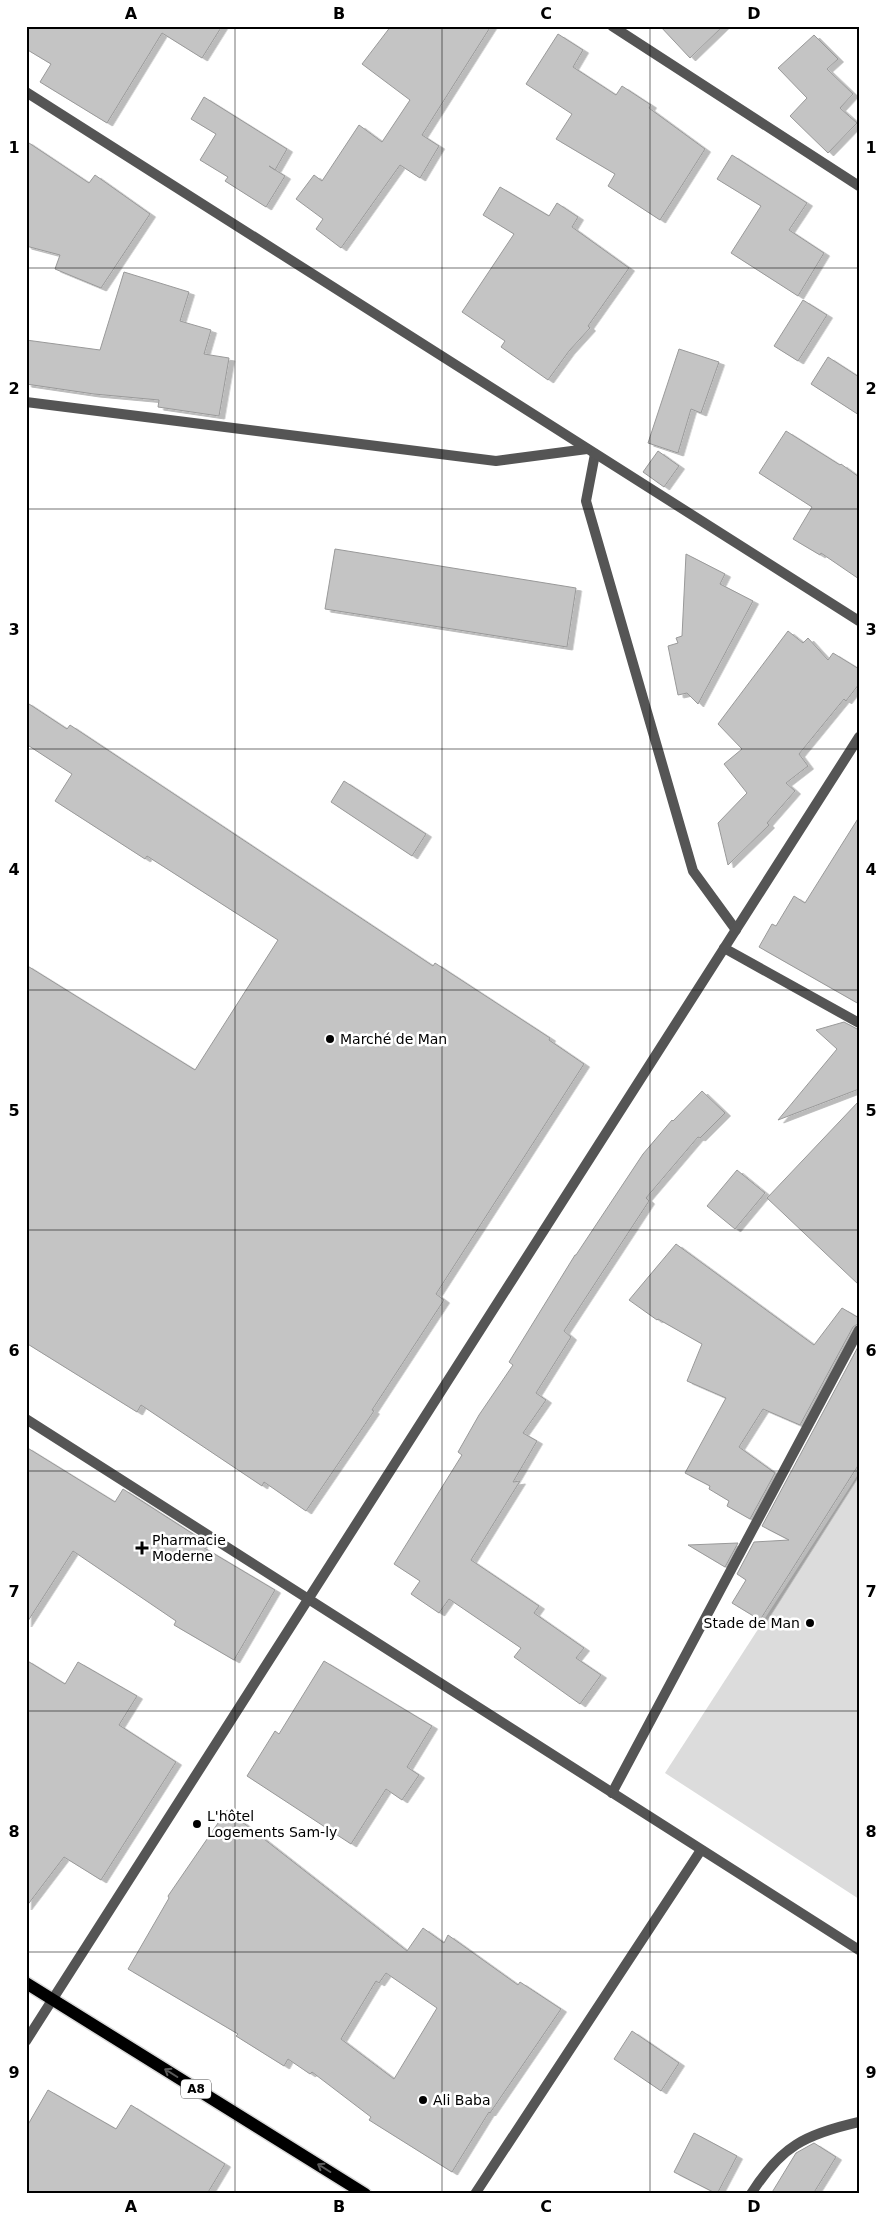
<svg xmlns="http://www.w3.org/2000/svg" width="885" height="2220" viewBox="0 0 885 2220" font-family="'DejaVu Sans',sans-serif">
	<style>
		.green { fill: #dcdcdc }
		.building { fill: #c4c4c4; stroke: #999; fill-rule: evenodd; filter: url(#shadow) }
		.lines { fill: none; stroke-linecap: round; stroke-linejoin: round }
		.primary-casing { stroke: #dbdbdb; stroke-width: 15 }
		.service { stroke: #555; stroke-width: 10 }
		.pedestrian { stroke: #555; stroke-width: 10 }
		.minor { stroke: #555; stroke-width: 10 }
		.primary { stroke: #000; stroke-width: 12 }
		.oneway { stroke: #595959 }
		.grid { fill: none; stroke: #000; stroke-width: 1; stroke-opacity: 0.55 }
		.poi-dot { fill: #000; stroke: #fff; stroke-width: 2 }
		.labels { text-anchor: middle; stroke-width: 5; stroke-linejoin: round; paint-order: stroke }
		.shield { fill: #fff; stroke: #4c4c4c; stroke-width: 1 }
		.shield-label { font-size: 12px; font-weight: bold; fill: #000 }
		.poi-label { font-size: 14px; fill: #000; stroke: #fff; text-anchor: start }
		.neatline { fill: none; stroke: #000; stroke-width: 2 }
		.grid-label { font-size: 16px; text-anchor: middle; font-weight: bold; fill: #000 }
	</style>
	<defs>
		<filter id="shadow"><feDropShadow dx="5.5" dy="3" stdDeviation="0" flood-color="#0004"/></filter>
	</defs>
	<rect width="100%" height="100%" fill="#fff"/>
	<!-- green -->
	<polygon class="green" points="859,1473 859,1899 665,1773"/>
	<!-- building -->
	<g class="building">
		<polygon points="26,26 222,26 202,58 162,33 107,123 40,82 51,64 26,49"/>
		<polygon points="391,26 491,26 422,135 439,146 420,178 400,165 341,248 316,229 323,219 296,199 314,175 322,181 359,125 382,142 410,100 362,64"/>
		<polygon points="660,26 723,26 690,58"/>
		<polygon points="558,34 583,50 573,67 616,95 622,86 651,105 649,108 705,149 660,220 608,186 615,174 556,139 572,114 526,84"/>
		<polygon points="814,35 838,59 827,69 853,94 840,108 857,123 828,153 790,116 807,98 778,68"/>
		<polygon points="204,97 287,149 275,170 269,166 285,176 266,207 225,181 228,177 200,160 216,134 191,119"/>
		<polygon points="26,141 89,183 95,175 150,214 101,288 55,269 60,255 26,246"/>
		<polygon points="732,155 807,203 789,230 824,253 798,296 731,253 761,206 717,179"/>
		<polygon points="500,187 549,216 557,203 578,217 572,227 629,268 588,326 590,328 569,351 548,380 501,347 505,341 462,312 514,234 483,215"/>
		<polygon points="124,272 189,292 180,321 211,330 204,354 229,358 219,416 158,407 159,400 94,394 26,384 26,340 100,350"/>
		<polygon points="803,300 827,315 798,361 774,346"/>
		<polygon points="679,349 719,362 701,413 691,409 678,453 648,443"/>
		<polygon points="828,357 859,377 859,415 811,384"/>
		<polygon points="786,431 840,465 841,464 859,477 859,579 821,553 820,555 793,539 812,507 759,473"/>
		<polygon points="658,451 679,466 664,487 643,472"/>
		<polygon points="335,549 576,588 567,647 325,609"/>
		<polygon points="686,554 725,574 720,584 753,601 698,704 687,693 678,695 668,646 678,643 676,638 682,636"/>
		<polygon points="788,631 803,643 808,638 828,660 833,653 859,669 859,684 846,701 844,699 799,754 808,766 786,783 795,791 767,823 769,825 728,865 718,823 747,793 724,764 742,749 718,724"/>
		<polygon points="26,702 67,729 70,725 433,966 435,963 550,1038 549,1040 584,1064 436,1294 444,1300 372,1410 374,1411 306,1511 264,1482 262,1486 141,1405 137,1412 26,1343 26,965 195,1070 278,940 147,856 145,859 55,801 72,774 26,744"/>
		<polygon points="344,781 426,834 412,856 331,802"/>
		<polygon points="859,817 859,1004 759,947 772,924 776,926 794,896 805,903"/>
		<polygon points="844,1022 859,1030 859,1089 778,1120 837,1049 816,1030"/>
		<polygon points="702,1091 725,1113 700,1138 698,1137 646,1198 649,1201 564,1331 571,1337 536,1393 546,1400 523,1433 537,1441 513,1482 520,1481 471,1560 539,1606 534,1613 584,1648 576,1658 601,1675 580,1704 514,1657 521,1648 449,1599 439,1613 411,1594 420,1581 394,1564 462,1455 458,1452 479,1415 513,1365 509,1362 575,1255 576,1255 643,1154 672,1120 673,1121"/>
		<polygon points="859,1101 859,1285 767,1198"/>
		<polygon points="737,1170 765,1193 735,1229 707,1206"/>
		<polygon points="676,1244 814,1345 842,1308 859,1318 859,1323 853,1327 800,1425 763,1409 739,1447 775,1473 750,1519 727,1506 729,1501 709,1489 710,1486 685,1473 726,1398 687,1381 702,1344 658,1319 657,1320 629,1300"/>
		<polygon points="859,1345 859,1464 760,1620 732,1603 746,1580 737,1574 754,1542 789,1540 762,1526"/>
		<polygon points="26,1447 115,1502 123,1489 204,1541 201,1546 275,1590 234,1660 174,1625 176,1621 73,1551 26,1624"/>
		<polygon points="738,1543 725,1567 688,1545"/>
		<polygon points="26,1660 65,1684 78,1662 137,1696 119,1725 176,1762 101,1880 64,1857 26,1907"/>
		<polygon points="324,1661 432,1726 407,1767 419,1775 402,1800 386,1789 351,1844 247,1776 275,1731 279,1734"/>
		<path d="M227,1810l180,141 16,-23 21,15 4,-8 70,50 2,-3 41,27 -71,104 -1,-1 -37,60 -83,-52 2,-3 -59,-45 -2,2 -22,-15 -4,7 -48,-30 2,-2 -110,-65 41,-71 -1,-2zM386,1973l51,35 -43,71 -53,-40 35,-58 3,2z"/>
		<polygon points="632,2031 679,2063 661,2091 614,2059"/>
		<polygon points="48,2090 116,2129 131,2105 225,2164 207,2194 26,2194 26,2128"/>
		<polygon points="694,2133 737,2156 717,2194 674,2172"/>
		<polygon points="814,2143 836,2157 813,2194 771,2194 796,2153"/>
	</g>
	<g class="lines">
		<!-- primary casing -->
		<g class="primary-casing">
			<polyline id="primary" points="26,1983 365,2194"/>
		</g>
		<!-- service -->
		<path class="service" d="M751,2194c30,-48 55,-60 108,-72"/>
		<!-- pedestrian -->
		<polyline class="pedestrian" points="595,454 586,501 693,871 736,930"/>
		<!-- minor -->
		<g class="minor">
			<polyline points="612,26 859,186"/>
			<polyline points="26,92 859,621"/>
			<polyline points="26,402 496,461 587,449"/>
			<polyline points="724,948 859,1023"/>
			<polyline points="26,1419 859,1950"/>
			<polyline points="612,1793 859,1330"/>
			<polyline points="26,2041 859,737"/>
			<polyline points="475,2194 701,1850"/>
		</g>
		<!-- primary -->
		<use href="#primary" class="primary"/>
	</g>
	<!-- one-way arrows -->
	<defs><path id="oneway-shaft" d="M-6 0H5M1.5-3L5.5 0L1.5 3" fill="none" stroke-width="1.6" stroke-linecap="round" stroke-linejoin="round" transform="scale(1.25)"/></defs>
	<g class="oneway">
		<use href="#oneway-shaft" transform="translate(171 2073) rotate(-148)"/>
		<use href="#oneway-shaft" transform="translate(324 2168) rotate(-148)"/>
	</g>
	<!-- grid -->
	<path class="grid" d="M235,26v2168M442,26v2168M650,26v2168M26,268h833M26,509h833M26,749h833M26,990h833M26,1230h833M26,1471h833M26,1711h833M26,1952h833"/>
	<!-- markers -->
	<g class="poi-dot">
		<circle cx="330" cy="1039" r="5"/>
		<path d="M139.5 1540.5h5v5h5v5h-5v5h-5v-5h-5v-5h5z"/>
		<circle cx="810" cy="1623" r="5"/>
		<circle cx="197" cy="1824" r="5"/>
		<circle cx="423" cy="2100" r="5"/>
	</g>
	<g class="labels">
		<!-- shield labels -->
		<rect class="shield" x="181" y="2079.5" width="30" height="19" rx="4"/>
		<g class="shield-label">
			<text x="196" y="2093">A8</text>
		</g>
		<!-- poi labels -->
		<g class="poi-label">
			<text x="340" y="1044">Marché de Man</text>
			<text x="152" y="1545">Pharmacie<tspan x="152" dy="16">Moderne</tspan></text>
			<text x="800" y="1628" text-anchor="end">Stade de Man</text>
			<text x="207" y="1821">L'hôtel<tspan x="207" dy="16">Logements Sam-ly</tspan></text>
			<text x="433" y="2105">Ali Baba</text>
		</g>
	</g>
	<!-- border -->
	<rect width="885" height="2220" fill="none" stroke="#ffffff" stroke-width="55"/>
	<rect x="28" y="28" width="830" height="2164" class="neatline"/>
	<g class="grid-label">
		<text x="131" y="19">A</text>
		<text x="339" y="19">B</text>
		<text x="546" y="19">C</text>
		<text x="754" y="19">D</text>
		<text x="14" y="153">1</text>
		<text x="871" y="153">1</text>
		<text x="14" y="394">2</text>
		<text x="871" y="394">2</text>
		<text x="14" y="635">3</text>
		<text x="871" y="635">3</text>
		<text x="14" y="875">4</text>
		<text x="871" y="875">4</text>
		<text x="14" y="1116">5</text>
		<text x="871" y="1116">5</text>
		<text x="14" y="1356">6</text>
		<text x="871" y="1356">6</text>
		<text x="14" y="1597">7</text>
		<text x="871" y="1597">7</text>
		<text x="14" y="1837">8</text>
		<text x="871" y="1837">8</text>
		<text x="14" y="2078">9</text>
		<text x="871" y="2078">9</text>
		<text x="131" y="2212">A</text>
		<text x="339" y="2212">B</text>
		<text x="546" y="2212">C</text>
		<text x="754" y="2212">D</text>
	</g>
</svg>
